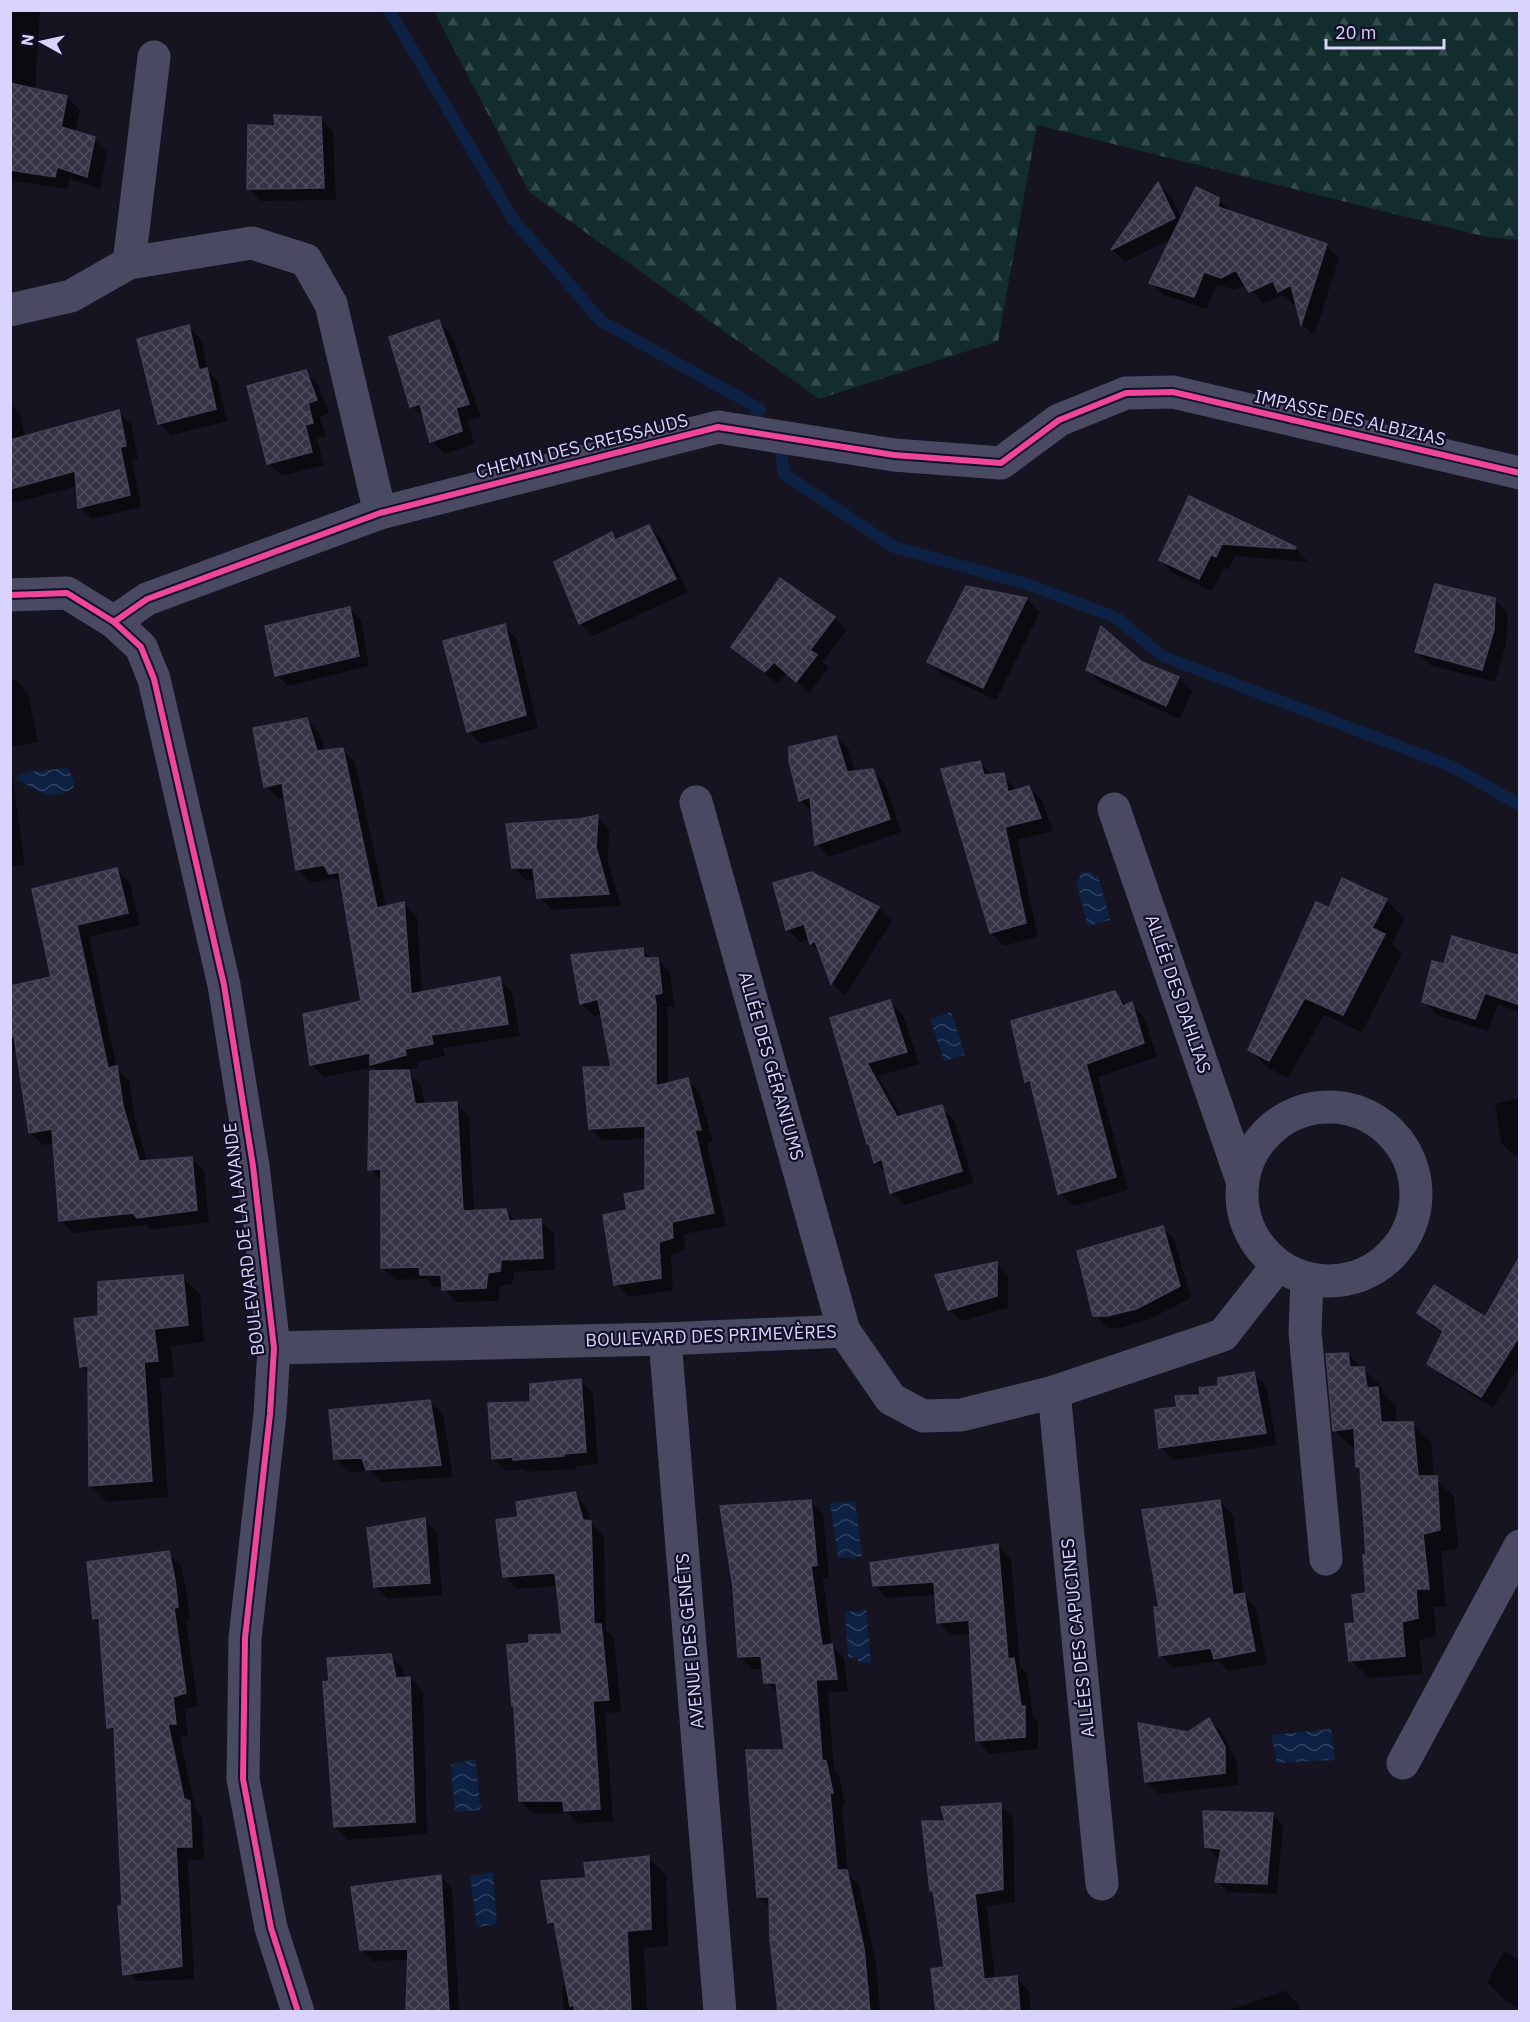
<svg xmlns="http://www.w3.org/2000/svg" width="1530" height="2022" viewBox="0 0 1530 2022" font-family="'IBM Plex Sans',sans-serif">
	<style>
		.forest { fill: url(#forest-firs) }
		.water { fill: url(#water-waves) }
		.shadow { fill: #0007; fill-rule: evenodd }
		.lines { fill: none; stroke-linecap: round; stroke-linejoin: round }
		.stream { stroke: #0d2144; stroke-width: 12 }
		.building { fill: url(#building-cross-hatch); stroke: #433f54; stroke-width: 1.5 }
		.minor { stroke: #4a4962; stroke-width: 33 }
		.cycleway-casing { stroke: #130f26; stroke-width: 10 }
		.cycleway { stroke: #ed469a; stroke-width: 6 }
		.labels { text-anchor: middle; stroke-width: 4.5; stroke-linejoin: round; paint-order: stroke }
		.street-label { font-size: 18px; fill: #d9d4ff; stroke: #130f26 }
	</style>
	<defs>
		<pattern id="forest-firs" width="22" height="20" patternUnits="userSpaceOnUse" patternTransform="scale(1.5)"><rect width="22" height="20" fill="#132c2d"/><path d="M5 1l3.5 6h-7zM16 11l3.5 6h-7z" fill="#354a4c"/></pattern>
		<pattern id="water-waves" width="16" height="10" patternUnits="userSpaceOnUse" patternTransform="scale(1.5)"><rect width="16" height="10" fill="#0d2144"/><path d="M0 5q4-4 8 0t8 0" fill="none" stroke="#304060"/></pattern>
		<pattern id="building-cross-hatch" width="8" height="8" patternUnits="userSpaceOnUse" patternTransform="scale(1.5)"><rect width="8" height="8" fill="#343243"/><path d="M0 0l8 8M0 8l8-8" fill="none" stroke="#514f5f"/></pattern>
	</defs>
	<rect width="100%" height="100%" fill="#161421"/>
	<!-- forest -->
	<polygon class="forest" points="434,11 1519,11 1519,240 1487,237 1037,125 998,341 819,399 529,192"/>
	<!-- water -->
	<g class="water">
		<path d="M68,768l6,12v7c-23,18 -38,2 -59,-9l14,-6z"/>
		<polygon points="1085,871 1091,872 1094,876 1098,875 1110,920 1088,926 1076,881 1079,880 1081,873"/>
		<polygon points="951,1012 965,1055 944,1061 930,1019"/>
		<polygon points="855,1501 862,1557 838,1558 830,1503"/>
		<polygon points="866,1610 871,1662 859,1664 857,1658 848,1657 845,1612"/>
		<polygon points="1331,1729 1335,1760 1277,1763 1271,1735"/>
		<polygon points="475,1759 481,1810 455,1812 451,1765"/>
		<polygon points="493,1872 497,1924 477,1927 470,1876"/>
	</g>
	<!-- shadow -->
	<g class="shadow">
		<polygon points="10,10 40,10 35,90 67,97 80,110 75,133 94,139 107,152 100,189 70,179 68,189 13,181 10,178"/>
		<polygon points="147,10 165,10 164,13"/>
		<polygon points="243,10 259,10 259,13"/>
		<polygon points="321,119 333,131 336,200 261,201 249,189 276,127"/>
		<polygon points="1158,184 1171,196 1182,220 1218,199 1231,212 1326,245 1339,258 1314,336 1302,324 1296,302 1293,304 1283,295 1263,304 1247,284 1235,290 1217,284 1207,309 1164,295 1151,282 1173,238 1125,262 1113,250"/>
		<polygon points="438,321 451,334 481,417 468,421 474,444 444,454 432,441 425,418 411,406"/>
		<polygon points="189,327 201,339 208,371 218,382 227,421 171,435 159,423"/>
		<polygon points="305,371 318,385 329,413 320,417 326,436 317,438 324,465 282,476 269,463"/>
		<polygon points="10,403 20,413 25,438 118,412 131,424 138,459 132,460 141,507 92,519 80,507 78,486 14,503 10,500"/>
		<polygon points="1189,498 1295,548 1308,562 1235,556 1229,569 1224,567 1212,591 1173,573 1160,560"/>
		<polygon points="649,526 662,540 688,592 593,636 580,623 612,533 618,540"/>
		<polygon points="967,588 1027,599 1040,612 996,700 942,675 929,661"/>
		<polygon points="1494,599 1508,613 1506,644 1495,682 1430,665 1417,652"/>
		<polygon points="350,608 361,620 369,666 288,686 277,675"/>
		<polygon points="834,618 847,630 822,662 829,668 809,693 787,673 778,684 746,659 733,646"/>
		<polygon points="504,626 517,639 538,728 481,744 468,731"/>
		<polygon points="1141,663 1178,678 1192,691 1180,719 1101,683 1088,670"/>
		<polygon points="16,680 28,693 38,742 10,747 10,681"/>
		<polygon points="306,719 319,732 325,752 342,749 355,762 386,907 404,904 417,917 422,993 499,979 512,992 520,1036 443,1048 445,1056 417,1062 418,1067 407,1071 421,1085 425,1105 456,1104 469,1116 474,1212 506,1211 517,1222 541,1221 554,1233 555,1270 514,1272 512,1284 500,1286 498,1301 456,1302 443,1287 434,1287 427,1279 395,1280 382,1267 383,1182 370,1169 379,1072 374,1067 324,1077 311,1064 363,1002 343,886 335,878 311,883 298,870 285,797 279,799 266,786"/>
		<polygon points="836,737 849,750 855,773 872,770 885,783 901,832 829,857 817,844 813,813 800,800"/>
		<polygon points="10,759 25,865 10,866"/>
		<polygon points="979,762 993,776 1003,775 1017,791 1029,787 1042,801 1053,831 1017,840 1038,936 1004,946 991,933"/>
		<polygon points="597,817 609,829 608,861 621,906 552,910 539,897 536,880 526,880 514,868 580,820"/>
		<polygon points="117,870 130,882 140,925 89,937 117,1069 129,1081 135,1119 147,1161 192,1159 204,1171 209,1222 151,1230 146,1225 73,1233 61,1220 55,1143 43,1145 30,1133 18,1050 10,1052 10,988 53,978 34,890"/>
		<polygon points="811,873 879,908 892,921 845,996 832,983 822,954 811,944 810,939 800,942 787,929"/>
		<polygon points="1386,900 1405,919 1392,943 1402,954 1362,1032 1324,1015 1288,1078 1268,1068 1249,1049 1330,910"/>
		<path d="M643,950l9,9h5l13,13 4,34 -8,1 2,11v66l20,-4 12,13 13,49 -6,1 19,83 -42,8 1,16 -14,5 2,35 -44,7 -13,-13 13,-72 18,-21 -1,-53 -43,3 -13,-12 22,-61 -10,-54 -8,2 -13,-12zM604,996l1,2 -16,5v-3z"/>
		<polygon points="1520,958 1520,1012 1498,1005 1488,1031 1437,1015 1423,1001 1445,966"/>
		<polygon points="1114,992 1127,1006 1131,1004 1144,1017 1157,1057 1098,1077 1128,1190 1073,1206 1060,1193 1034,1088 1027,1081"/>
		<polygon points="890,1002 903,1015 919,1064 878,1076 902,1117 941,1107 954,1120 974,1183 904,1205 892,1193 887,1174 875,1162 832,1019"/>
		<polygon points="1520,1098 1520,1155 1515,1156 1501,1143 1495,1104"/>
		<polygon points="1162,1227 1174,1239 1191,1298 1148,1320 1120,1328 1107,1328 1095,1315"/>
		<polygon points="1520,1259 1520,1365 1493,1408 1441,1375 1429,1364 1444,1333 1431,1325 1419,1313 1485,1319"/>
		<polygon points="996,1264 1008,1275 1008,1308 961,1321 949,1309"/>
		<polygon points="182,1277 200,1294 204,1342 171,1346 174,1377 160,1378 168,1497 107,1502 90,1485 89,1374 81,1366 99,1317"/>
		<polygon points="1348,1354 1382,1387 1383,1394 1396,1406 1397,1424 1412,1424 1431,1442 1434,1478 1454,1496 1458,1548 1441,1552 1446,1607 1434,1607 1436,1636 1419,1640 1423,1674 1369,1678 1350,1660 1357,1624 1367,1594 1368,1557 1362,1471 1357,1467 1356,1448 1353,1448 1334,1430"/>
		<polygon points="1253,1374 1266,1386 1277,1445 1173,1460 1161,1447 1179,1409 1220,1387"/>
		<polygon points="581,1381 593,1394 598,1464 575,1466 576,1469 528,1472 525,1469 506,1471 493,1458 531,1403"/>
		<polygon points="430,1402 443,1415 453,1477 381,1482 370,1471 349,1472 336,1459"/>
		<polygon points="574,1494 587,1507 592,1524 604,1536 606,1630 614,1638 621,1712 605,1713 613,1821 578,1824 568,1813 533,1814 520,1801 516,1708 514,1706 531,1644 564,1636 558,1586 517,1589 504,1576 519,1518"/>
		<polygon points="811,1501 823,1514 829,1578 823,1578 832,1646 844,1658 848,1691 828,1692 834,1770 839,1775 845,1805 842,1805 848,1874 859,1885 876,1963 880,2012 780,2012 771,1909 758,1897 786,1751 779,1695 766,1682 764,1669 752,1669 740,1656"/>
		<polygon points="1220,1501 1233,1515 1244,1596 1256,1608 1267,1664 1228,1671 1219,1661 1174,1668 1161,1655 1161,1608"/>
		<polygon points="425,1520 437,1533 442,1595 388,1599 375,1586"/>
		<polygon points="998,1545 1011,1559 1020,1666 1027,1673 1033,1716 1038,1721 1038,1749 990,1754 977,1741 972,1634 951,1635 938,1622 936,1595 887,1598 874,1585"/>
		<polygon points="168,1553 181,1566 187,1594 190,1619 186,1620 198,1706 185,1709 188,1736 180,1737 195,1808 202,1816 204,1859 188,1860 194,1979 137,1981 124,1968 124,1907 115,1733 109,1727 101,1626 94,1619"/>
		<polygon points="390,1655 403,1669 406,1678 410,1678 423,1691 427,1834 348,1840 335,1827"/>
		<polygon points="1209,1720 1222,1733 1237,1762 1238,1785 1159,1794 1146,1781 1188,1734"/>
		<polygon points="1001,1805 1013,1818 1015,1902 987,1906 995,1980 1017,1978 1029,1991 1031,2012 938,2012 946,1968 936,1894 931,1890 947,1823"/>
		<polygon points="1272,1814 1283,1825 1277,1894 1228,1892 1217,1881 1221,1858 1218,1858 1206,1846"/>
		<polygon points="649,1858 666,1875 668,1946 644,1948 647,2008 650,2012 564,2012 562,1985 568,1985 557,1930 549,1922 587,1880"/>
		<polygon points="441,1877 452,1888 459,2012 404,2012 408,2011 409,1960 372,1961 361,1950"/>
		<polygon points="1504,1951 1520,1960 1520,2009 1507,2002 1487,1982"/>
		<polygon points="1285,1991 1297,2003 1301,2012 1224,2012"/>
	</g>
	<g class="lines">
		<!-- stream -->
		<g class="stream">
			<polyline points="389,10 513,219 601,321 760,409 752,423"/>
			<polyline points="781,451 784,474 894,547 1027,584 1117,618 1162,656 1451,766 1520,805"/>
		</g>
	</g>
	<!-- building -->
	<g class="building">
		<polygon points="10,83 67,96 61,127 95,137 87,177 57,167 55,177 10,170"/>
		<polygon points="274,115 321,117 324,188 247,189 248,125 275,126"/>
		<polygon points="1158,182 1175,218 1111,250"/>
		<polygon points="1196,187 1219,198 1218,207 1327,244 1301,325 1291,285 1278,292 1273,281 1249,292 1236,270 1221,278 1204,272 1194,297 1149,283"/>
		<polygon points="439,320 469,404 456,408 462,431 430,442 420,404 410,407 389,337"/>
		<polygon points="189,325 199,370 207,368 216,409 158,424 137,339"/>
		<polygon points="306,370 317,400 308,403 313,423 305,425 312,452 267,464 247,386"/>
		<polygon points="119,410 126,446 120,447 130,495 78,508 75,471 10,489 10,440"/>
		<polygon points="1189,496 1296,547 1295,549 1222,544 1216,557 1211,555 1199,579 1159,560"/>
		<polygon points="649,525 676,579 579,624 554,562 612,532 615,540"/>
		<polygon points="780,578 835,617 810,650 817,655 796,682 774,662 765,672 731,647"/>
		<polygon points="1435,584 1495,598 1494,630 1482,670 1415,652"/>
		<polygon points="966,586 1027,598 983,688 927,662"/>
		<polygon points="350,607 359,656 275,676 265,626"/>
		<polygon points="505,624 526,715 467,732 443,641"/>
		<polygon points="1101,626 1142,662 1179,677 1166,706 1086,670"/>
		<polygon points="307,718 317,751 343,748 377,908 404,902 411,994 500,977 508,1024 431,1035 433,1044 405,1049 406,1055 370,1065 370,1053 310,1065 303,1014 361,1001 339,872 329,874 324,865 296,870 282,783 264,787 253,728"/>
		<polygon points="836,736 847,772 873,769 890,819 815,845 810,797 799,801 789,761 789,747"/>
		<polygon points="980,761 984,775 1004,773 1008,792 1029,786 1041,818 1005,827 1026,923 990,933 941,769"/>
		<polygon points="598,815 596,847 609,894 537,898 533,868 512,868 506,824 580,819"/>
		<polygon points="117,868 128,913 77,925 108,1068 117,1066 123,1106 139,1161 192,1157 197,1210 137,1218 133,1213 59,1221 52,1129 29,1133 14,1036 10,1037 10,986 51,977 32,889"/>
		<polygon points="811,872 879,907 831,984 815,941 810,944 804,924 786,930 773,883"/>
		<polygon points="1342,878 1387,899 1372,928 1385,934 1343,1015 1305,998 1269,1061 1248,1050 1316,902 1329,908"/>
		<polygon points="1452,936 1520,956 1520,1005 1485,993 1475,1019 1422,1002 1432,961 1444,964"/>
		<polygon points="643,948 644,958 658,958 662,993 654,995 656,1004 656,1086 688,1078 701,1130 695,1130 714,1213 672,1222 673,1238 659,1242 661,1278 614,1285 603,1215 627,1210 624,1194 645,1190 645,1126 589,1129 583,1067 611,1067 598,999 580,1004 571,955"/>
		<polygon points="1115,991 1123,1006 1132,1002 1144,1043 1086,1064 1116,1177 1058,1194 1030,1080 1025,1082 1011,1021"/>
		<polygon points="890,1000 907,1052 867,1063 897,1117 942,1105 962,1171 890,1193 882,1159 874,1163 869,1143 867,1144 830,1018"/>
		<polygon points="409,1070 415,1104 457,1102 463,1211 506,1209 509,1221 541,1219 543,1258 501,1260 500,1271 488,1273 486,1288 442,1290 441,1275 420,1275 419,1267 381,1268 381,1169 368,1170 370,1071"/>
		<polygon points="1163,1226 1180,1286 1136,1309 1107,1316 1093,1316 1077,1251"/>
		<polygon points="1520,1256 1520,1335 1481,1397 1427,1364 1443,1331 1417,1313 1434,1285 1485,1317"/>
		<polygon points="997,1262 997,1296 948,1310 935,1275"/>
		<polygon points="183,1275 188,1325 154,1329 158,1361 144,1362 152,1481 89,1486 88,1366 80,1367 74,1319 98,1316 98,1282"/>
		<polygon points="1348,1353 1350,1367 1364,1367 1367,1388 1378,1387 1381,1422 1413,1422 1418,1476 1437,1476 1440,1530 1423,1534 1429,1589 1416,1589 1418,1618 1402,1622 1405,1656 1349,1661 1345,1624 1355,1623 1352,1595 1366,1593 1363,1555 1366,1555 1360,1467 1356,1467 1354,1428 1333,1431 1326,1354"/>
		<polygon points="1254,1372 1266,1433 1159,1448 1155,1410 1177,1407 1175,1396 1200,1395 1199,1388 1218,1386 1218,1378"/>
		<polygon points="581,1379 586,1452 563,1454 564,1456 513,1460 513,1457 492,1459 488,1403 530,1402 530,1384"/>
		<polygon points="430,1400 441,1465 366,1470 362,1458 334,1459 329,1410"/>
		<polygon points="575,1492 583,1520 591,1521 594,1624 601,1624 609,1700 593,1701 600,1809 564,1811 563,1801 519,1801 514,1706 512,1706 507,1645 529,1643 529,1635 562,1634 555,1573 503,1577 496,1520 518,1517 516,1502"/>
		<polygon points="811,1500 817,1565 811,1566 822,1646 832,1644 837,1679 816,1680 822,1760 826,1761 833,1793 830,1793 837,1870 847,1870 864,1949 870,2012 778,2012 770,1938 769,1897 757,1897 746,1750 784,1750 776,1683 764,1683 761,1656 738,1657 733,1587 720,1506"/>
		<polygon points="1220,1500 1233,1595 1244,1593 1255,1651 1214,1659 1211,1648 1159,1656 1154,1607 1159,1607 1142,1510"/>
		<polygon points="425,1518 430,1583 374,1587 367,1528"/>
		<polygon points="998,1544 1008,1659 1014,1658 1021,1706 1025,1706 1025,1737 976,1741 969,1620 937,1623 934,1582 873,1586 870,1563"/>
		<polygon points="169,1551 175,1580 178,1607 174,1608 186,1693 173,1697 176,1724 168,1724 184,1799 190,1801 192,1847 176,1847 182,1966 123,1975 118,1906 122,1906 114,1727 107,1728 99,1618 93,1619 87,1562"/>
		<polygon points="391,1654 396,1678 410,1677 415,1822 334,1827 323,1682 329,1681 327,1658"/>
		<polygon points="1209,1718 1225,1747 1225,1773 1145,1782 1138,1723 1188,1732"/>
		<polygon points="1001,1803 1003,1889 975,1894 984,1979 1017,1976 1020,2012 936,2012 931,1969 944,1967 933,1890 930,1891 922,1821 945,1821 941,1807"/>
		<polygon points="1203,1811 1273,1813 1267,1884 1215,1882 1221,1849 1205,1847"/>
		<polygon points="649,1856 651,1929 627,1931 631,2012 575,2012 574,2005 570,2006 554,1922 548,1923 541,1881 586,1878 584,1863"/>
		<polygon points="441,1875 449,2012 406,2012 408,1949 360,1950 351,1887"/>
	</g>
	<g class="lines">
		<!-- minor -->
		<g class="minor">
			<polyline points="129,263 154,57"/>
			<polyline points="10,310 71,296 129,263 252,243 306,260 331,304 380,513"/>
			<polyline points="10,595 67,593 114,622 141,647 154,679 224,985 253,1166 274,1348 270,1414 245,1638 243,1779 271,1928 298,2012"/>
			<polyline points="114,622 147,599 380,513 718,427 894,455 1001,463 1059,420 1126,393 1173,392 1520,473"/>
			<polyline points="696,802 844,1331"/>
			<polyline points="1114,809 1242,1180"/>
			<circle cx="1329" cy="1194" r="87"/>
			<polyline points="1307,1279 1305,1332 1326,1559"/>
			<polyline points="665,1339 720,2012"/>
			<polyline points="274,1348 665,1339 844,1331 891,1399 923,1416 961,1415 1054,1392 1223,1335 1278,1265"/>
			<polyline points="1054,1392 1102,1884"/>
			<polyline points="1403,1763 1520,1546"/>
		</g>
		<!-- cycleway casing -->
		<g class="cycleway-casing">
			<g id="cycleway">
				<polyline points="10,595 67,593 114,622 141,647 154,679 224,985 253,1166 274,1348 270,1414 245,1638 243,1779 271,1928 298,2012"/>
				<polyline points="114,622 147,599 380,513 718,427 894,455 1001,463 1059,420 1126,393 1173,392 1520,473"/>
			</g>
		</g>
		<!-- cycleway -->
		<use href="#cycleway" class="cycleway"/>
	</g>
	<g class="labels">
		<!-- street labels -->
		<g class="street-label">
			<text transform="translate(1350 418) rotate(13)" y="6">IMPASSE DES ALBIZIAS</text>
			<text transform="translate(582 446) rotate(-14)" y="6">CHEMIN DES CREISSAUDS</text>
			<text transform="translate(1178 994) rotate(71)" y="6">ALLÉE DES DAHLIAS</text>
			<text transform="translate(771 1066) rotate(74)" y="6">ALLÉE DES GÉRANIUMS</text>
			<text transform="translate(244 1239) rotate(-97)" y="6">BOULEVARD DE LA LAVANDE</text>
			<text transform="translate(711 1336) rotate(-2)" y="6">BOULEVARD DES PRIMEVÈRES</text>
			<text transform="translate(1078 1638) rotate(-96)" y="6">ALLÉES DES CAPUCINES</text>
			<text transform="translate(690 1641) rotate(-95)" y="6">AVENUE DES GENÊTS</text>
		</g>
	</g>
	<!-- border -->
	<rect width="1530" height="2022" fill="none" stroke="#d9d4ff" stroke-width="24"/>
	<!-- north arrow -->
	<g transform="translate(42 42) rotate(278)" stroke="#130f26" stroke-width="4.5" paint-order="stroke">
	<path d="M0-4.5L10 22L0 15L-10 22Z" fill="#d9d4ff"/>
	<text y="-9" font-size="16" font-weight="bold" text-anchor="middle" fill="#d9d4ff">N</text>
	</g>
	<!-- scale -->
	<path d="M1326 39v9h118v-9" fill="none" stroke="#d9d4ff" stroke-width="3"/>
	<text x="1335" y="39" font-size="18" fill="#d9d4ff" stroke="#130f26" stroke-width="4.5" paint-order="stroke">20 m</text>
</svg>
